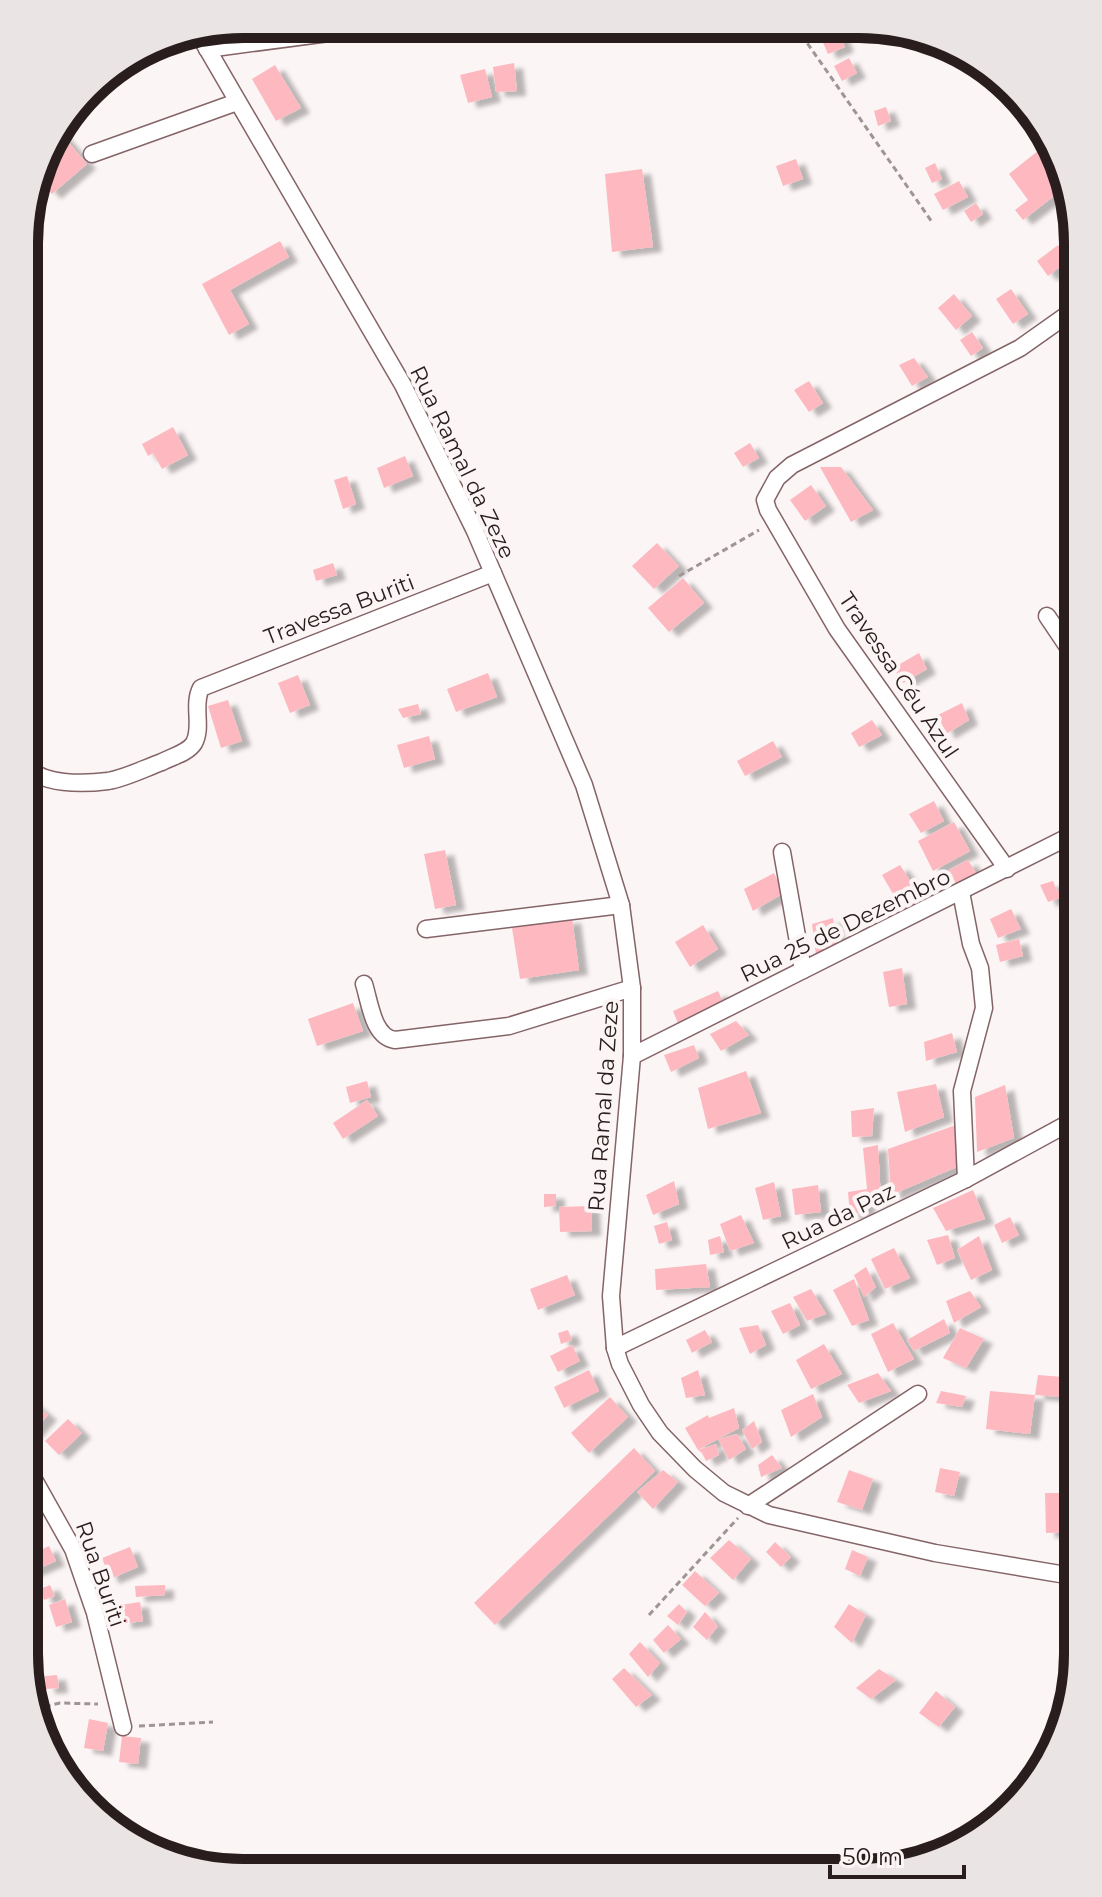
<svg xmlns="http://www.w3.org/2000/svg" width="1102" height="1897" viewBox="0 0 1102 1897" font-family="Montserrat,sans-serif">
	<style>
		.building { fill: #fdb9bf; filter: url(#shadow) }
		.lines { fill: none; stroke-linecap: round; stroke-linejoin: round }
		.street-casing { stroke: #846467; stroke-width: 19 }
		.path { stroke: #9e9595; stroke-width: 3; stroke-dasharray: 6 4; stroke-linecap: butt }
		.street { stroke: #fff; stroke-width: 16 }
		.labels { text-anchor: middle; stroke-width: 8; stroke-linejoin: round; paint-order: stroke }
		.street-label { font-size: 22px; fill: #2a1d1e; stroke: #fcf5f5 }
		.rim { fill: none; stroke: #2a1d1e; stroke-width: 10 }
	</style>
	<defs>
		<filter id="shadow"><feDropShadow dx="9" dy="5" stdDeviation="2" flood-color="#0004"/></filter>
	</defs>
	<rect width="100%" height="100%" fill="#fcf5f5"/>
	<!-- building -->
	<g class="building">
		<polygon points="838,31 845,47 828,54 821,38"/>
		<polygon points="909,32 928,41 928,44 913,47"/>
		<polygon points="849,58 857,73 842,81 834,66"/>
		<polygon points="514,63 517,91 496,92 493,67"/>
		<polygon points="275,65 301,108 276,121 252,79"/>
		<polygon points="485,69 492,97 468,103 460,75"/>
		<polygon points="886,107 891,121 878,126 874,111"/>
		<polygon points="59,131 87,164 52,194 37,177 47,146"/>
		<polygon points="1039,150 1067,186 1023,220 1015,210 1028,200 1009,174"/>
		<polygon points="796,159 803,179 783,186 776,166"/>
		<polygon points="935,163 942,179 932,183 925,168"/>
		<polygon points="642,169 653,247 612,252 605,174"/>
		<polygon points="959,181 968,197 943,210 934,194"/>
		<polygon points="976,203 983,214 971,222 964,211"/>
		<polygon points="280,241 289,257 230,290 249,324 229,335 202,284"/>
		<polygon points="1058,245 1069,260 1048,276 1037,261"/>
		<polygon points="1011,289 1028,314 1013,324 996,299"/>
		<polygon points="954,294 972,316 956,330 938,308"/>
		<polygon points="972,332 983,348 971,356 960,340"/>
		<polygon points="914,358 928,377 912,386 899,365"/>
		<polygon points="809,381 823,403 809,412 794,390"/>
		<polygon points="173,427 188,455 162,469 153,453 148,456 142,444"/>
		<polygon points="750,443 759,458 743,467 734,453"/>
		<polygon points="405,456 413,476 384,488 377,468"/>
		<polygon points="820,467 841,467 873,510 851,522"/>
		<polygon points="347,476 356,504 343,509 334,480"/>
		<polygon points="811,485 826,506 805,521 790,500"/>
		<polygon points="657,543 679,566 654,589 632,566"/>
		<polygon points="333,563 337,575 316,581 313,570"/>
		<polygon points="683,578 704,603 669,632 648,608"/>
		<polygon points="919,653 927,669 903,683 893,668"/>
		<polygon points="488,673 497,697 456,712 447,689"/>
		<polygon points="298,675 310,705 290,713 278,683"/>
		<polygon points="228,700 242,741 221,748 208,706"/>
		<polygon points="962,703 969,720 946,734 938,715"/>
		<polygon points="418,704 421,714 403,718 398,709"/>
		<polygon points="872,720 882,735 859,747 851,733"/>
		<polygon points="429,736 435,759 404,768 397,745"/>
		<polygon points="773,741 782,757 745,776 737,761"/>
		<polygon points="934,801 944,821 921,833 909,814"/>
		<polygon points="954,822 970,851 933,871 918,841"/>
		<polygon points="445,850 456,905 435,909 424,854"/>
		<polygon points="968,860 979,878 957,886 949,870"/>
		<polygon points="900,865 923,901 904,913 882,875"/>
		<polygon points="774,873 784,893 753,911 744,889"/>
		<polygon points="1053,881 1057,891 1072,883 1078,896 1078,915 1069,919 1060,898 1048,902 1040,885"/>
		<polygon points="1011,909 1021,929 998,938 990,919"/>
		<polygon points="572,918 579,970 520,979 512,928"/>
		<polygon points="833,918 837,947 816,955 812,924"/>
		<polygon points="703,925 718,949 690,967 675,942"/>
		<polygon points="1019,939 1023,956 1000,962 996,945"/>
		<polygon points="902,968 907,1004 889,1007 883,972"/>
		<polygon points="718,991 724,1004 679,1026 673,1011"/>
		<polygon points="353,1003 363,1031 317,1046 308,1019"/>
		<polygon points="736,1021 749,1035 721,1051 710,1034"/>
		<polygon points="952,1033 957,1052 926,1061 924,1042"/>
		<polygon points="694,1045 699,1058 671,1072 664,1055"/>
		<polygon points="746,1071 761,1113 708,1129 698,1088"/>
		<polygon points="367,1081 371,1097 350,1103 346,1087"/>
		<polygon points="936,1084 944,1117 905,1132 897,1092"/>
		<polygon points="1005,1085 1014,1138 977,1152 975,1097"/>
		<polygon points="367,1100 378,1116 343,1139 333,1123"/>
		<polygon points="874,1108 872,1136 852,1137 851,1111"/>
		<polygon points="956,1125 957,1167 891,1195 888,1149"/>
		<polygon points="878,1145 881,1201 868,1201 867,1189 866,1210 850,1215 848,1192 867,1189 863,1148"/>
		<polygon points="674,1181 679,1204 653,1215 646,1195"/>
		<polygon points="774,1182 781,1216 763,1220 755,1188"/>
		<polygon points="818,1185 821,1212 795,1215 792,1189"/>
		<polygon points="973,1190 985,1219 946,1231 933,1208"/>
		<polygon points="544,1194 556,1194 556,1206 544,1207"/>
		<polygon points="591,1206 592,1231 560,1232 559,1207"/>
		<polygon points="741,1215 754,1243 730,1251 720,1224"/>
		<polygon points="1010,1217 1019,1235 1002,1243 994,1225"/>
		<polygon points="667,1222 672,1240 659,1244 654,1226"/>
		<polygon points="948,1235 955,1258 937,1265 927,1240"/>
		<polygon points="720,1236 724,1252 710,1255 708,1240"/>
		<polygon points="979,1236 992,1270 971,1280 957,1250"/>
		<polygon points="894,1248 910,1278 885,1289 871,1259"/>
		<polygon points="706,1264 710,1287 656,1290 655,1269"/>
		<polygon points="866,1267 876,1287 864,1297 854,1275"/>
		<polygon points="567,1275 575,1295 538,1310 530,1289"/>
		<polygon points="854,1279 869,1320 852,1326 833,1290"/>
		<polygon points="811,1289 826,1314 807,1321 793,1297"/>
		<polygon points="970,1291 981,1307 954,1323 946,1301"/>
		<polygon points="790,1303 800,1325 783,1334 771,1311"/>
		<polygon points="944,1319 950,1333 914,1351 907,1340"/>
		<polygon points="893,1323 914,1359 888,1372 871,1334"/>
		<polygon points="758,1325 766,1345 750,1354 739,1328"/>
		<polygon points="960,1328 984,1339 966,1368 943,1358"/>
		<polygon points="568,1330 572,1340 561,1344 558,1333"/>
		<polygon points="705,1330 712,1342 692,1353 686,1340"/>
		<polygon points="824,1344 842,1374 811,1389 796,1360"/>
		<polygon points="572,1345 580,1361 558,1372 550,1356"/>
		<polygon points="589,1370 599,1391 564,1408 554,1387"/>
		<polygon points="698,1370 705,1395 686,1398 681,1378"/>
		<polygon points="878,1373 891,1391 859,1403 847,1385"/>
		<polygon points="1038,1375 1063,1377 1061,1397 1035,1395 1030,1434 986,1429 990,1391 1035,1395"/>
		<polygon points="941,1391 966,1396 962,1407 936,1403"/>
		<polygon points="813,1394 822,1417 791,1437 781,1410"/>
		<polygon points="610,1397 628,1417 589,1453 571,1433"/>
		<polygon points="31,1401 48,1415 31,1435 24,1429 24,1409"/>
		<polygon points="734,1408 739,1428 718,1439 737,1434 746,1449 729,1460 718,1439 698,1450 716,1444 719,1455 706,1461 702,1453 698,1450 685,1428 708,1415 709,1418"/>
		<polygon points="68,1419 82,1433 59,1455 45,1441"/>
		<polygon points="754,1421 762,1442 752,1449 742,1430"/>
		<polygon points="634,1448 655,1471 495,1625 474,1603"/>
		<polygon points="772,1455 782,1468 761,1477 758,1465"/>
		<polygon points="940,1468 960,1472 954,1496 935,1492"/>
		<polygon points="663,1470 678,1482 653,1509 637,1492"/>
		<polygon points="849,1470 873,1479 862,1510 837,1502"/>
		<polygon points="1045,1493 1066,1493 1071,1532 1046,1533"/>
		<polygon points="729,1540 751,1559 733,1580 710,1558"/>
		<polygon points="775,1542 791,1557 781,1567 766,1552"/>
		<polygon points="49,1546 56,1561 31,1572 24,1558"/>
		<polygon points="130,1547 138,1567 110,1579 102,1558"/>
		<polygon points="852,1550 868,1557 860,1576 845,1569"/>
		<polygon points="695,1571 719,1593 705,1606 682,1585"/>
		<polygon points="50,1585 55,1596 44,1600 40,1589"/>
		<polygon points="165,1585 165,1595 136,1597 135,1586"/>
		<polygon points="24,1592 30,1592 32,1613 24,1613"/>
		<polygon points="65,1599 72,1622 56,1627 49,1605"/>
		<polygon points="140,1602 143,1621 123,1624 120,1605"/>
		<polygon points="679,1604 687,1612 678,1625 667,1616"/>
		<polygon points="849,1604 866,1615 852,1643 834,1627"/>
		<polygon points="705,1612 718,1626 707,1640 693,1627"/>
		<polygon points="668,1625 681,1639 664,1653 653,1640"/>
		<polygon points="640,1642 660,1663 648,1677 629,1654"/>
		<polygon points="624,1668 652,1695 636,1707 612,1679"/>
		<polygon points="879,1669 896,1680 871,1699 856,1688"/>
		<polygon points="57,1675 59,1688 46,1689 45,1676"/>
		<polygon points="936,1691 955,1707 939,1727 919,1713"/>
		<polygon points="89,1719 108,1723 103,1751 84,1748"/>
		<polygon points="122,1736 141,1738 138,1764 119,1762"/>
	</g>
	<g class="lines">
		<!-- street casing -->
		<g class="street-casing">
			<g id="street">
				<polyline points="198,33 403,385 475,531 584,785 621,905 632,988 632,1056 611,1296 615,1348 620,1364 641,1405 660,1433 695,1469 724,1493 769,1515 935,1553 1078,1577"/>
				<polyline points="207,49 389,25"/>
				<polyline points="92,154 237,102"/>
				<polyline points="1047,616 1078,662"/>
				<path d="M25,764c15,22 60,20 83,17 18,-3 37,-13 54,-19 9,-5 26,-9 32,-19 9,-16 -2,-38 7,-55l292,-115"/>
				<polyline points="782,852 803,970"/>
				<polyline points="1007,869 837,629 768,510 765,500 777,478 792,465 1020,348 1078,307"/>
				<polyline points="961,892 971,944 980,968 984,1008 962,1091 966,1179"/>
				<polyline points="426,929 621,905"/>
				<path d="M364,984c6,19 9,53 31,56l114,-14 123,-38"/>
				<polyline points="632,1056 1078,832"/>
				<polyline points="615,1348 966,1179 1078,1118"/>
				<polyline points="24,1462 73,1549 95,1613 123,1727"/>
				<polyline points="748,1506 918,1394"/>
			</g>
		</g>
		<!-- path -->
		<g class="path">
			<polyline points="796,27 932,222"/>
			<polyline points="679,576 759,530"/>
			<polyline points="649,1615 738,1518"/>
			<polyline points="35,1709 60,1703 98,1704"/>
			<polyline points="139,1726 213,1722"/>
		</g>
		<!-- street -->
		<use href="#street" class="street"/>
	</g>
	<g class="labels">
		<!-- street labels -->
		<g class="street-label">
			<text transform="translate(463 462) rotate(64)" y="8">Rua Ramal da Zeze</text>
			<text transform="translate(339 609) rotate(-21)" y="8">Travessa Buriti</text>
			<text transform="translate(899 675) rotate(56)" y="8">Travessa Céu Azul</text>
			<text transform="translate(845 925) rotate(-26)" y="8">Rua 25 de Dezembro</text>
			<text transform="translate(603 1106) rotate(-86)" y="8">Rua Ramal da Zeze</text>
			<text transform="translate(838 1216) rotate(-26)" y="8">Rua da Paz</text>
			<text transform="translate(101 1574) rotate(71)" y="8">Rua Buriti</text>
		</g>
	</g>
	<!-- crop -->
	<path d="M0 0H1102V1897H0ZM243 38H859A205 205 0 0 1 1064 243V1654A205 205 0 0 1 859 1859H243A205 205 0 0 1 38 1654V243A205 205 0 0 1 243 38Z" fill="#ebe4e4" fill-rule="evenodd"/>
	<path class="rim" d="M243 38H859A205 205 0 0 1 1064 243V1654A205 205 0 0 1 859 1859H243A205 205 0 0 1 38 1654V243A205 205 0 0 1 243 38Z"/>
	<!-- scale -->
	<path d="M830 1865v12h134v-12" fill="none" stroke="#2a1d1e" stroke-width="4"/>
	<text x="842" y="1865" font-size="24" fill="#2a1d1e" stroke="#fcf5f5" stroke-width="6" paint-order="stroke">50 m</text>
</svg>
